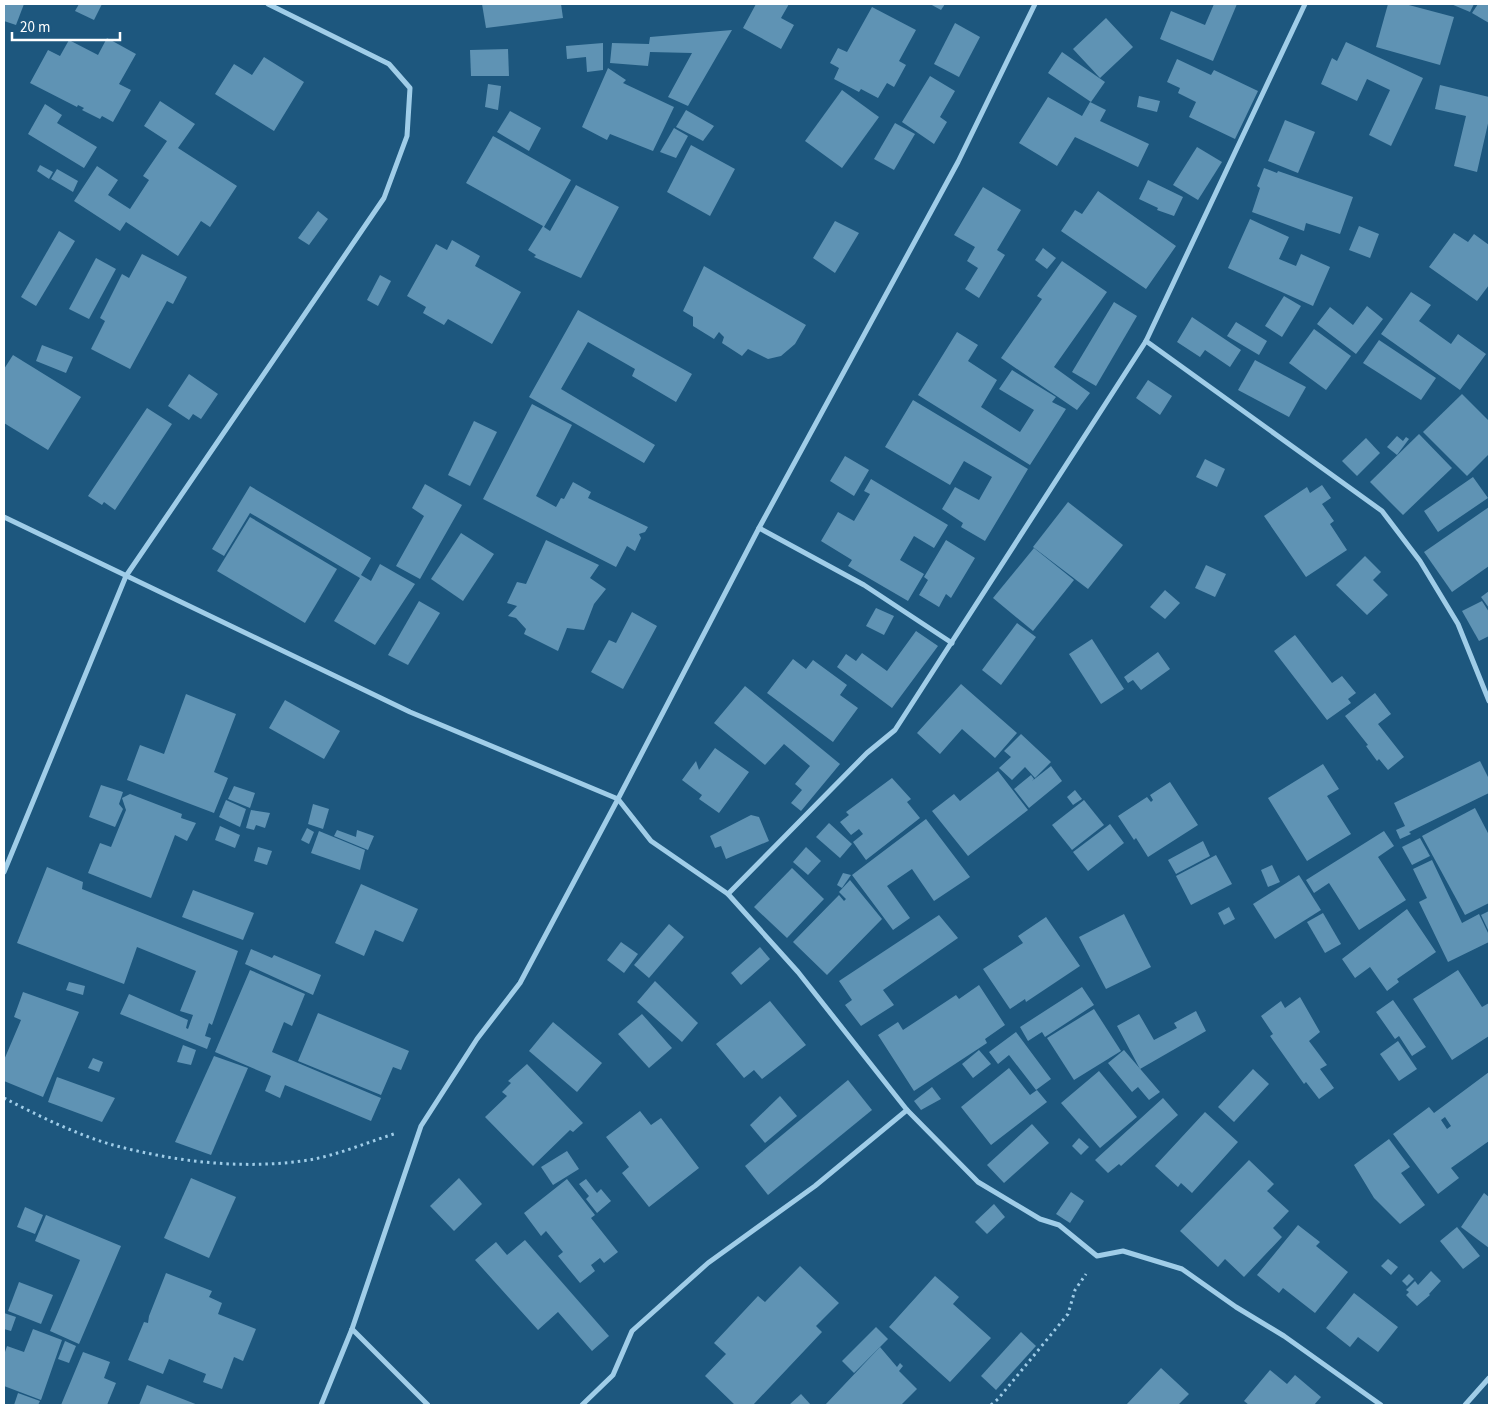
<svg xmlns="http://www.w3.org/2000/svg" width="1493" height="1409" viewBox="0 0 1493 1409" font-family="'Source Sans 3',sans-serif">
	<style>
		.building { fill: #5f93b4; fill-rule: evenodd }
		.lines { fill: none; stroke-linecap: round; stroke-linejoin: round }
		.path { stroke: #a0cde8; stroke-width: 3; stroke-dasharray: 2.5 4; stroke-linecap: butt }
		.street { stroke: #a0cde8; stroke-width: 5 }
	</style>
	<rect width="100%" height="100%" fill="#1d577e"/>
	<!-- building -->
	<g class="building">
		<polygon points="4,4 24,4 16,25 4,21"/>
		<polygon points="79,4 102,4 94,20 75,11"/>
		<polygon points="482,4 561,4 563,18 486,28"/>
		<polygon points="756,4 789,4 781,18 794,25 781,49 743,28"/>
		<polygon points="930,4 945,4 941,10"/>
		<polygon points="1214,4 1237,4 1213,61 1160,39 1171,11 1205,25"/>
		<polygon points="1388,4 1405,4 1454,17 1440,65 1376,47"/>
		<polygon points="1451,4 1474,4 1470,12"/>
		<polygon points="1478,4 1489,4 1489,23 1472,13"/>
		<polygon points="872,7 916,30 899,61 906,65 894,87 887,83 878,98 861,89 859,92 834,79 839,68 830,63 838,48 847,52"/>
		<polygon points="1106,18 1133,47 1100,78 1073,49"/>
		<polygon points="955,23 980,37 959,77 934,64"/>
		<polygon points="732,30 688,106 668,97 692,53 650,52 648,66 610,63 612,43 649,44 650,37"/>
		<polygon points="107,38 136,54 119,84 131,90 113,122 102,116 100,119 82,110 84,108 78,105 77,107 30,83 48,50 60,56 69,40 98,55"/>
		<polygon points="1346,42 1423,78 1391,146 1369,135 1390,90 1367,79 1357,101 1321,84 1332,58 1337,61"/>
		<polygon points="603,43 603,70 587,72 586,57 567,59 566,46"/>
		<polygon points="508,49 509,76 471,76 470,50"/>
		<polygon points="1062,52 1105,82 1091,102 1048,73"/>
		<polygon points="264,57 304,82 274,131 215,94 234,64 252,75"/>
		<polygon points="1177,59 1211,75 1214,70 1258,91 1235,139 1189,117 1196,102 1178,93 1180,88 1167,82"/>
		<polygon points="608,68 626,80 623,83 674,107 653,151 610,134 607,140 582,127"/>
		<polygon points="930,76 955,91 940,117 947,122 934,144 902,122"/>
		<polygon points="488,84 501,86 498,110 485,107"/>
		<polygon points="1440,85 1489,97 1489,119 1477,172 1454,166 1466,116 1435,109"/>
		<polygon points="842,90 879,117 842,168 805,141"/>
		<polygon points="1139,96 1160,101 1157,112 1137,107"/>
		<polygon points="1048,97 1082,116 1090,102 1106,110 1100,121 1149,144 1138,167 1075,137 1057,166 1019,143"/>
		<polygon points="160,101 195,124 178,148 237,186 210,227 201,221 178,256 126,222 120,231 74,201 97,166 118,180 108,195 130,209 149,180 143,176 167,141 144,126"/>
		<polygon points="45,104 62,115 57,123 97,147 84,168 28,134"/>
		<polygon points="686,110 714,126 703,141 676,127"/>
		<polygon points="510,111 541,128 529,151 497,132"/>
		<polygon points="1285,120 1315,132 1298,173 1268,161"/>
		<polygon points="895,123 915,134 894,170 874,159"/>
		<polygon points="674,128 688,136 676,158 660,152"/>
		<polygon points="493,136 571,180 544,227 550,231 576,185 619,207 581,278 534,257 536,255 528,250 543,226 466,183"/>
		<polygon points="691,145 735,169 710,216 667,192"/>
		<polygon points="1197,147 1222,162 1198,200 1173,185"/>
		<polygon points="40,165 53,172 49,179 37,171"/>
		<polygon points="1264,168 1277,173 1278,171 1353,197 1340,234 1306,223 1304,231 1252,212 1260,188 1257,186"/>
		<polygon points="57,169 78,181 73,192 51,179"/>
		<polygon points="1148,180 1183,197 1174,216 1157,210 1158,208 1139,199"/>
		<polygon points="983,187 1021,210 997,250 1005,255 979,298 965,289 978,268 967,261 975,247 954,235"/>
		<polygon points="1098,191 1176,246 1146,289 1061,231 1075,210 1082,214"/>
		<polygon points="318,211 328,219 309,245 298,238"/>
		<polygon points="1250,219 1289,237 1279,259 1296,266 1301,254 1330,267 1313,306 1228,268"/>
		<polygon points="835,221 859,233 835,273 813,258"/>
		<polygon points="1359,226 1379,234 1370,258 1349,250"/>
		<polygon points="59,231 75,241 36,306 21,297"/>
		<polygon points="1454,233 1468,242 1474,234 1489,245 1489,285 1477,301 1429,267"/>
		<polygon points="452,240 480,256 475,266 521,292 492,344 448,319 444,325 423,313 426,307 407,296 436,244 447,250"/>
		<polygon points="1043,248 1056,258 1047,269 1035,260"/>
		<polygon points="142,254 187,277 173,304 167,301 130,369 91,349 105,321 100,318 122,274 129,278"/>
		<polygon points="96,258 116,269 89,319 69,309"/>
		<polygon points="1062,261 1107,292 1054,367 1090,393 1077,410 1001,358 1042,299 1037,296"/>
		<polygon points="704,266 806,325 795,344 781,356 768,359 748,349 742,356 722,343 724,337 719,332 714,339 693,326 693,317 683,311"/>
		<polygon points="380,275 391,281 378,306 367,300"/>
		<polygon points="1411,292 1431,305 1419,321 1451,344 1458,334 1486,354 1460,390 1381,334"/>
		<polygon points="1284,296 1301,306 1282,337 1265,326"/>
		<polygon points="1114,302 1137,316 1096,386 1072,372"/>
		<polygon points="1367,306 1383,319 1356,354 1317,324 1330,307 1353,325"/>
		<polygon points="578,310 692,374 676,402 632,376 635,369 588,342 561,389 655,445 644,463 529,397"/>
		<polygon points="1192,317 1241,350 1230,367 1205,350 1200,357 1177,342"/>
		<polygon points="1236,322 1267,341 1259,355 1227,336"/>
		<polygon points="1314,329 1351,356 1326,390 1289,363"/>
		<polygon points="957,332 978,345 968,361 997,380 981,407 1020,432 1034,410 999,389 1012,370 1056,397 1052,402 1066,409 1030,465 918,395"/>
		<polygon points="1379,340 1436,378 1421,400 1363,363"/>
		<polygon points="42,345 73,357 66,373 36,361"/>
		<polygon points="13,355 81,397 48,450 4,423 4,369"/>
		<polygon points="1255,360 1306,387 1289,417 1238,390"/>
		<polygon points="189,374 218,394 201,419 193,414 189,420 168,406"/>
		<polygon points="1148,380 1172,396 1160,415 1136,398"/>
		<polygon points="1462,394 1489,421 1489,454 1467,476 1423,432"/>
		<polygon points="913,400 1028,469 985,541 961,527 963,523 942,509 955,487 979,500 992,477 964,461 950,485 885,447"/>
		<polygon points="532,404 572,425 536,496 556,507 561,498 564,499 573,482 591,492 588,498 648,527 645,532 639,534 641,538 635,551 627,546 616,567 483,499"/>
		<polygon points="147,408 172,424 115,510 104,502 102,505 88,496"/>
		<polygon points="474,421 497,432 470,486 448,475"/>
		<polygon points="1419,434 1452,468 1403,515 1370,482"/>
		<polygon points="1397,436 1403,441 1406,437 1409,439 1397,455 1387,447"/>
		<polygon points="1366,438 1380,453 1357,476 1342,461"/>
		<polygon points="845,456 869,470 854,496 830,481"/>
		<polygon points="1205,459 1225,469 1217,487 1196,477"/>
		<polygon points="1473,477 1488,498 1438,532 1424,511"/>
		<polygon points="871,479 948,525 934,548 914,536 900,560 924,574 908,601 848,566 852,560 821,541 838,512 854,521 870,494 864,491"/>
		<polygon points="425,484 462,505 420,579 396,566 424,516 412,508"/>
		<polygon points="1322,485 1331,498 1322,504 1334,521 1330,524 1347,550 1306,577 1264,516 1307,487 1310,493"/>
		<polygon points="250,486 371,558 361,575 371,581 380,564 415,584 375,645 334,621 360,578 250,513 224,556 212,549"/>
		<polygon points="1068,502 1123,545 1088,589 1033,547"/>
		<polygon points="1489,507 1489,566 1452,592 1424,552"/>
		<polygon points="250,517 337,569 305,623 217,571"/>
		<polygon points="461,533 494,554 463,601 431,579"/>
		<polygon points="546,540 599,565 590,578 606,589 594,604 584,630 567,628 558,651 524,634 526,629 516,618 508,616 517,606 507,603 517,582 526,584"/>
		<polygon points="946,540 975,558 951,598 946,594 939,607 919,595 928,580 924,577"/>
		<polygon points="1034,548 1074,580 1033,631 993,598"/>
		<polygon points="1365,556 1381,572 1373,580 1388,595 1367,615 1336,585"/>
		<polygon points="1206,565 1226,574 1215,597 1195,588"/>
		<polygon points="1165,590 1180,603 1165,619 1150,607"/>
		<polygon points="1489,591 1489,608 1481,597"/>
		<polygon points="419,601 440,613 408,665 388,655"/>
		<polygon points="1482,601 1489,612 1489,636 1479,641 1462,611"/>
		<polygon points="876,608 894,616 884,635 866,626"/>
		<polygon points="632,612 657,626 623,689 591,672 609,640 616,643"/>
		<polygon points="1017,623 1036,637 1001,685 982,670"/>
		<polygon points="916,631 938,646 892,708 837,667 846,654 856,661 862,653 887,671"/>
		<polygon points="1295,635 1332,683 1342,676 1356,693 1348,699 1351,703 1327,720 1274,651"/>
		<polygon points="1092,639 1124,689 1101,704 1069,654"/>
		<polygon points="1158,652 1170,669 1141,690 1133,680 1128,683 1124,677"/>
		<polygon points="793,659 806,669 813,660 847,685 840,695 858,708 833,742 767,693"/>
		<polygon points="961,684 1017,733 995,758 962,729 940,754 917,733"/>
		<polygon points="745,686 840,764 801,811 791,803 802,790 795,784 810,766 784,744 765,765 714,723"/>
		<polygon points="1375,693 1391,714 1378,724 1404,757 1388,770 1379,759 1377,761 1366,746 1368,745 1345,716"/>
		<polygon points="186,694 236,714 214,772 228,778 214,813 127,780 140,745 164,754"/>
		<polygon points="285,700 340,731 324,759 269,728"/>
		<polygon points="1021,734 1051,762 1035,778 1025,767 1012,780 999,768 1011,757 1004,751"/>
		<polygon points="715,748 749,772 719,813 699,799 702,795 682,780 696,761 699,770"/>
		<polygon points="1480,761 1489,779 1489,793 1409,832 1411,834 1400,839 1396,830 1405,826 1394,803"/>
		<polygon points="1323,764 1339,789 1327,796 1351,834 1307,861 1268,798"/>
		<polygon points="1051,766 1062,781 1029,808 1014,789 1031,775 1034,779 1032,781"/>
		<polygon points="998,771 1028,810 968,856 932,811 954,794 960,801"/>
		<polygon points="892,778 911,799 907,802 920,818 866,860 853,842 863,834 859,829 851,835 840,822 849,815 846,812"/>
		<polygon points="1170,782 1198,825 1148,857 1136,838 1134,840 1118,816 1147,797 1151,802 1153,800 1150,795"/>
		<polygon points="101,785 123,792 119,804 123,809 115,827 89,817"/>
		<polygon points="234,786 255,793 250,808 228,799"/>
		<polygon points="1075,790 1082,799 1073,805 1067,797"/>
		<polygon points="130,794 182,814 181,818 196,823 187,841 175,835 151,898 88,873 100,843 111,847 126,810 122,798"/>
		<polygon points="226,800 246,809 240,827 219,817"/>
		<polygon points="1084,800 1104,825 1072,850 1052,825"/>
		<polygon points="313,804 329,809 323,829 308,824"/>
		<polygon points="1475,808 1489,835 1489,903 1465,915 1422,836"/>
		<polygon points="251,810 270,813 265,828 256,825 254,830 246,828"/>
		<polygon points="751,815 759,817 769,841 726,859 721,846 715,848 710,836"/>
		<polygon points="926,819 970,877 934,901 912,869 887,886 910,918 893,930 852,875"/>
		<polygon points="829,823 852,844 840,858 816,837"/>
		<polygon points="1110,824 1124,843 1088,871 1073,852"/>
		<polygon points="220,826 240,835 235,848 215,840"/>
		<polygon points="307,828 314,832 309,844 301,840"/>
		<polygon points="337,830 356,837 357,830 374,836 368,850 334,836"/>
		<polygon points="319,831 365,850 360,870 311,853"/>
		<polygon points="1384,831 1394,846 1378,857 1406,900 1359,930 1329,883 1314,893 1306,880"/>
		<polygon points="1420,838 1430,856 1412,865 1402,847"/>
		<polygon points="1203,841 1210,856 1176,874 1168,860"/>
		<polygon points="258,847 272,851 267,865 254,861"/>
		<polygon points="806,847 821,861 808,875 793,862"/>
		<polygon points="1216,855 1232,884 1191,905 1176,876"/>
		<polygon points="1432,860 1462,923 1479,914 1489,935 1489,942 1448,962 1419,902 1427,898 1413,869"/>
		<polygon points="1272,865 1280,882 1268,887 1261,870"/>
		<polygon points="47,867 83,882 82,889 238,951 212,1025 209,1023 205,1036 211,1038 207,1049 120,1014 129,994 188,1020 186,1028 188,1029 193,1015 180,1011 196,971 137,947 124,984 17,943"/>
		<polygon points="792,868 824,899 787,938 754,907"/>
		<polygon points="843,873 851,875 842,888 837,885"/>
		<polygon points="1299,875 1321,910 1275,939 1253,904"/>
		<polygon points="850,880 882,919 827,975 793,942 839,895 844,901 846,899 839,892"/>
		<polygon points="361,884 418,909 403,942 375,930 364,956 335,943"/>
		<polygon points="193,890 254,913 243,940 182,917"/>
		<polygon points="1229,907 1235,919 1224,925 1218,913"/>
		<polygon points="1407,909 1436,952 1397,979 1399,982 1387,991 1370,967 1355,978 1342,959"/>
		<polygon points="1489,911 1489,932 1481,915"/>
		<polygon points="1323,913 1341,944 1325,953 1307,922"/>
		<polygon points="1124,914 1151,967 1106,989 1079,937"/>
		<polygon points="939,915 958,938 883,990 894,1005 861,1026 845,1005 852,1000 839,981"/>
		<polygon points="1046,917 1080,966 1026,1002 1025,999 1010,1009 983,969 1023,943 1018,936"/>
		<polygon points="669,924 684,937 649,978 634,965"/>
		<polygon points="621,942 638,954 624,973 607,960"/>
		<polygon points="760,947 770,959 741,985 731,973"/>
		<polygon points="251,949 272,958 274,955 321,975 313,995 245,964"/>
		<polygon points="250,970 305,994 292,1026 284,1022 272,1052 381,1098 371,1121 285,1085 280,1098 265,1091 271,1076 215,1052"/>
		<polygon points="1458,970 1482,1007 1489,1003 1489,1036 1452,1060 1413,999"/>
		<polygon points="655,981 698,1023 682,1042 637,1002"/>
		<polygon points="69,982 85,986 83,995 66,990"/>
		<polygon points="979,985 1005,1025 985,1039 987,1043 914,1091 878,1035 898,1022 903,1030 956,995 959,999"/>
		<polygon points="1082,987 1094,1005 1045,1037 1042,1032 1028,1041 1020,1027"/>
		<polygon points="23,992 79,1012 43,1097 4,1081 4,1060 21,1020 14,1017"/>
		<polygon points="1300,997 1320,1032 1309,1041 1327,1065 1320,1069 1334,1088 1319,1099 1306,1082 1304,1084 1270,1036 1273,1034 1261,1016 1281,1001 1285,1008"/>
		<polygon points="1393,1000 1426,1047 1412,1056 1399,1036 1395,1039 1376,1012"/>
		<polygon points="770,1001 806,1045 762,1079 754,1070 744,1078 716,1044"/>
		<polygon points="1094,1009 1121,1051 1074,1080 1047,1038"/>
		<polygon points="1196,1011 1206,1031 1140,1069 1117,1026 1139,1014 1154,1040 1177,1028 1174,1023"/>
		<polygon points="318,1013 409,1051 401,1070 393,1067 381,1095 298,1061"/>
		<polygon points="642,1014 672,1048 649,1068 618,1034"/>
		<polygon points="553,1022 602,1063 577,1092 529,1051"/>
		<polygon points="1016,1032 1051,1079 1036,1090 1009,1055 998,1064 989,1052"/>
		<polygon points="1398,1041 1417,1069 1399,1081 1380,1054"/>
		<polygon points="183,1045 196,1050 191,1065 177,1062"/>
		<polygon points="979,1050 991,1064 973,1078 962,1064"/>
		<polygon points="1124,1050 1160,1092 1149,1100 1138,1087 1132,1092 1108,1063"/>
		<polygon points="214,1056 248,1068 211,1155 175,1142"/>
		<polygon points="93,1058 103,1062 99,1072 88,1068"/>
		<polygon points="527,1064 583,1123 573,1132 570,1130 533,1166 485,1117 507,1096 502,1092 511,1083 508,1081"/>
		<polygon points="1009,1068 1030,1095 1037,1090 1047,1102 991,1145 961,1107"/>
		<polygon points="1253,1069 1269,1084 1234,1122 1218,1107"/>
		<polygon points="1099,1071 1137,1117 1100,1148 1061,1103"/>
		<path d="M1489,1072v69l-38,27 8,10 -21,16 -45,-60 36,-27 5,6zM1445,1117l6,9 -4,3 -6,-9z"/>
		<polygon points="57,1077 115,1098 102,1122 48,1102"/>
		<polygon points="848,1080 872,1110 768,1195 745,1166"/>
		<polygon points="932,1087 941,1099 921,1110 914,1101"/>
		<polygon points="780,1096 797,1116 765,1143 750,1125"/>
		<polygon points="1163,1098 1178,1115 1121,1166 1119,1164 1108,1173 1095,1160"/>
		<polygon points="640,1111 651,1125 661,1118 699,1168 649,1207 622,1173 629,1167 606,1137"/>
		<polygon points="1205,1112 1238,1142 1192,1193 1181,1183 1178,1187 1155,1166"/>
		<polygon points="1032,1124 1049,1143 1004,1183 987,1165"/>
		<polygon points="1079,1138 1089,1147 1081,1155 1072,1146"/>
		<polygon points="1389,1139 1410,1167 1401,1173 1425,1205 1400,1224 1374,1198 1354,1165"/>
		<polygon points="567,1151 579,1169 553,1185 541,1167"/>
		<polygon points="1249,1160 1274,1184 1267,1191 1289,1211 1273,1228 1282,1237 1244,1277 1225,1259 1218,1267 1180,1231"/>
		<polygon points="191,1178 236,1197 209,1258 164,1238"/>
		<polygon points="459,1178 482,1204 454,1231 430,1206"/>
		<polygon points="567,1179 595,1215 591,1218 618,1252 604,1263 600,1258 591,1265 595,1271 580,1283 558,1256 563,1252 546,1231 541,1236 524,1213"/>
		<polygon points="586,1179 597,1193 601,1189 611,1201 597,1213 586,1199 589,1196 579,1184"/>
		<polygon points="1071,1192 1084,1201 1070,1223 1056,1214"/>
		<polygon points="1484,1193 1489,1197 1489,1248 1461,1227"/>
		<polygon points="994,1204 1005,1217 987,1234 975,1222"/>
		<polygon points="25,1207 43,1215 35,1234 17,1227"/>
		<polygon points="46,1215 121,1246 79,1344 50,1331 80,1260 35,1241"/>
		<polygon points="1298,1225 1320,1242 1316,1246 1348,1272 1315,1313 1283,1288 1279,1293 1257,1275"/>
		<polygon points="1457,1227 1480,1256 1463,1269 1440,1241"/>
		<polygon points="525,1240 609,1336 592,1351 558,1312 538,1330 475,1260 496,1242 507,1255"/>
		<polygon points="1388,1259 1398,1267 1391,1275 1381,1266"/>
		<polygon points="800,1266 839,1303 816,1326 822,1332 753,1405 735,1405 705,1376 726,1354 714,1343 758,1296 765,1302"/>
		<polygon points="1431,1271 1441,1281 1429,1294 1430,1295 1417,1306 1406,1295 1409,1292 1406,1290 1415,1281 1418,1285"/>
		<polygon points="166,1273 212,1291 209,1297 222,1303 218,1314 256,1329 243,1361 234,1357 222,1389 203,1382 206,1374 169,1359 163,1374 128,1360 144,1322 148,1323 149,1316"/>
		<polygon points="1409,1274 1414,1279 1407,1286 1402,1281"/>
		<polygon points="935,1276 959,1297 953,1304 991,1338 950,1382 889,1327"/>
		<polygon points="19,1282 53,1295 41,1324 8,1311"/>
		<polygon points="1354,1293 1398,1327 1378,1352 1358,1337 1350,1347 1326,1328"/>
		<polygon points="4,1313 16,1317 11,1331 4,1329"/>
		<polygon points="876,1327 888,1339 854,1373 842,1361"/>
		<polygon points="33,1329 62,1340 41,1400 4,1386 4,1355 7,1346 24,1352"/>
		<polygon points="1021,1332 1036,1346 996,1390 981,1376"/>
		<polygon points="65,1341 76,1346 69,1363 58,1359"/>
		<polygon points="880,1347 897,1367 900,1363 903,1366 899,1371 917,1389 901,1405 825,1405"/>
		<polygon points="83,1352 110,1362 104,1378 116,1383 107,1405 61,1405"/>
		<polygon points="1161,1368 1189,1394 1179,1404 1181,1405 1126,1405"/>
		<polygon points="1270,1370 1287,1384 1295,1375 1321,1397 1314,1405 1249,1405 1244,1401"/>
		<polygon points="147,1385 198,1405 139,1405"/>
		<polygon points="18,1393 40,1401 38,1405 14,1405"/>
		<polygon points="801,1394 811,1405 789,1405"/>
	</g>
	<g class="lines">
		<!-- path -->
		<g class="path">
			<path d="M4,1098c33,17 73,37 109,47 63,17 131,25 196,15 29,-5 59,-18 88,-27"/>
			<polyline points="991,1405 998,1399 1068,1314 1075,1290 1086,1274"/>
		</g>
		<!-- street -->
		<g class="street">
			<polyline points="1146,341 1382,511 1420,561 1458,624 1489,701"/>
			<polyline points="4,517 410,712 618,799 651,841 728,894 798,972 907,1110 978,1182 1040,1219 1059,1225 1097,1256 1123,1251 1182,1269 1236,1307 1284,1336 1381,1405"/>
			<polyline points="759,528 864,585 952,643"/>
			<polyline points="4,872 126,576 384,198 407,136 410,88 389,64 268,4"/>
			<polyline points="728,894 867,753 895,730 1146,341 1305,4"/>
			<polyline points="352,1329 428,1405"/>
			<polyline points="321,1405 352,1329 421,1126 477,1039 520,983 618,799 759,528 958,162 1035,4"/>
			<polyline points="582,1405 613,1375 632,1331 708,1263 815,1186 907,1110"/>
			<polyline points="1465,1405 1489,1378"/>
		</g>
	</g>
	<!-- border -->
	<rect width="1493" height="1409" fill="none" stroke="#ffffff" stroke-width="10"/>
	<!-- scale -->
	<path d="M12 32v8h108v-8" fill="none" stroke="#ffffff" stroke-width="2.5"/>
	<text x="20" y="32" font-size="15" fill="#ffffff" stroke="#1d577e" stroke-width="4" paint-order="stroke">20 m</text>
</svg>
